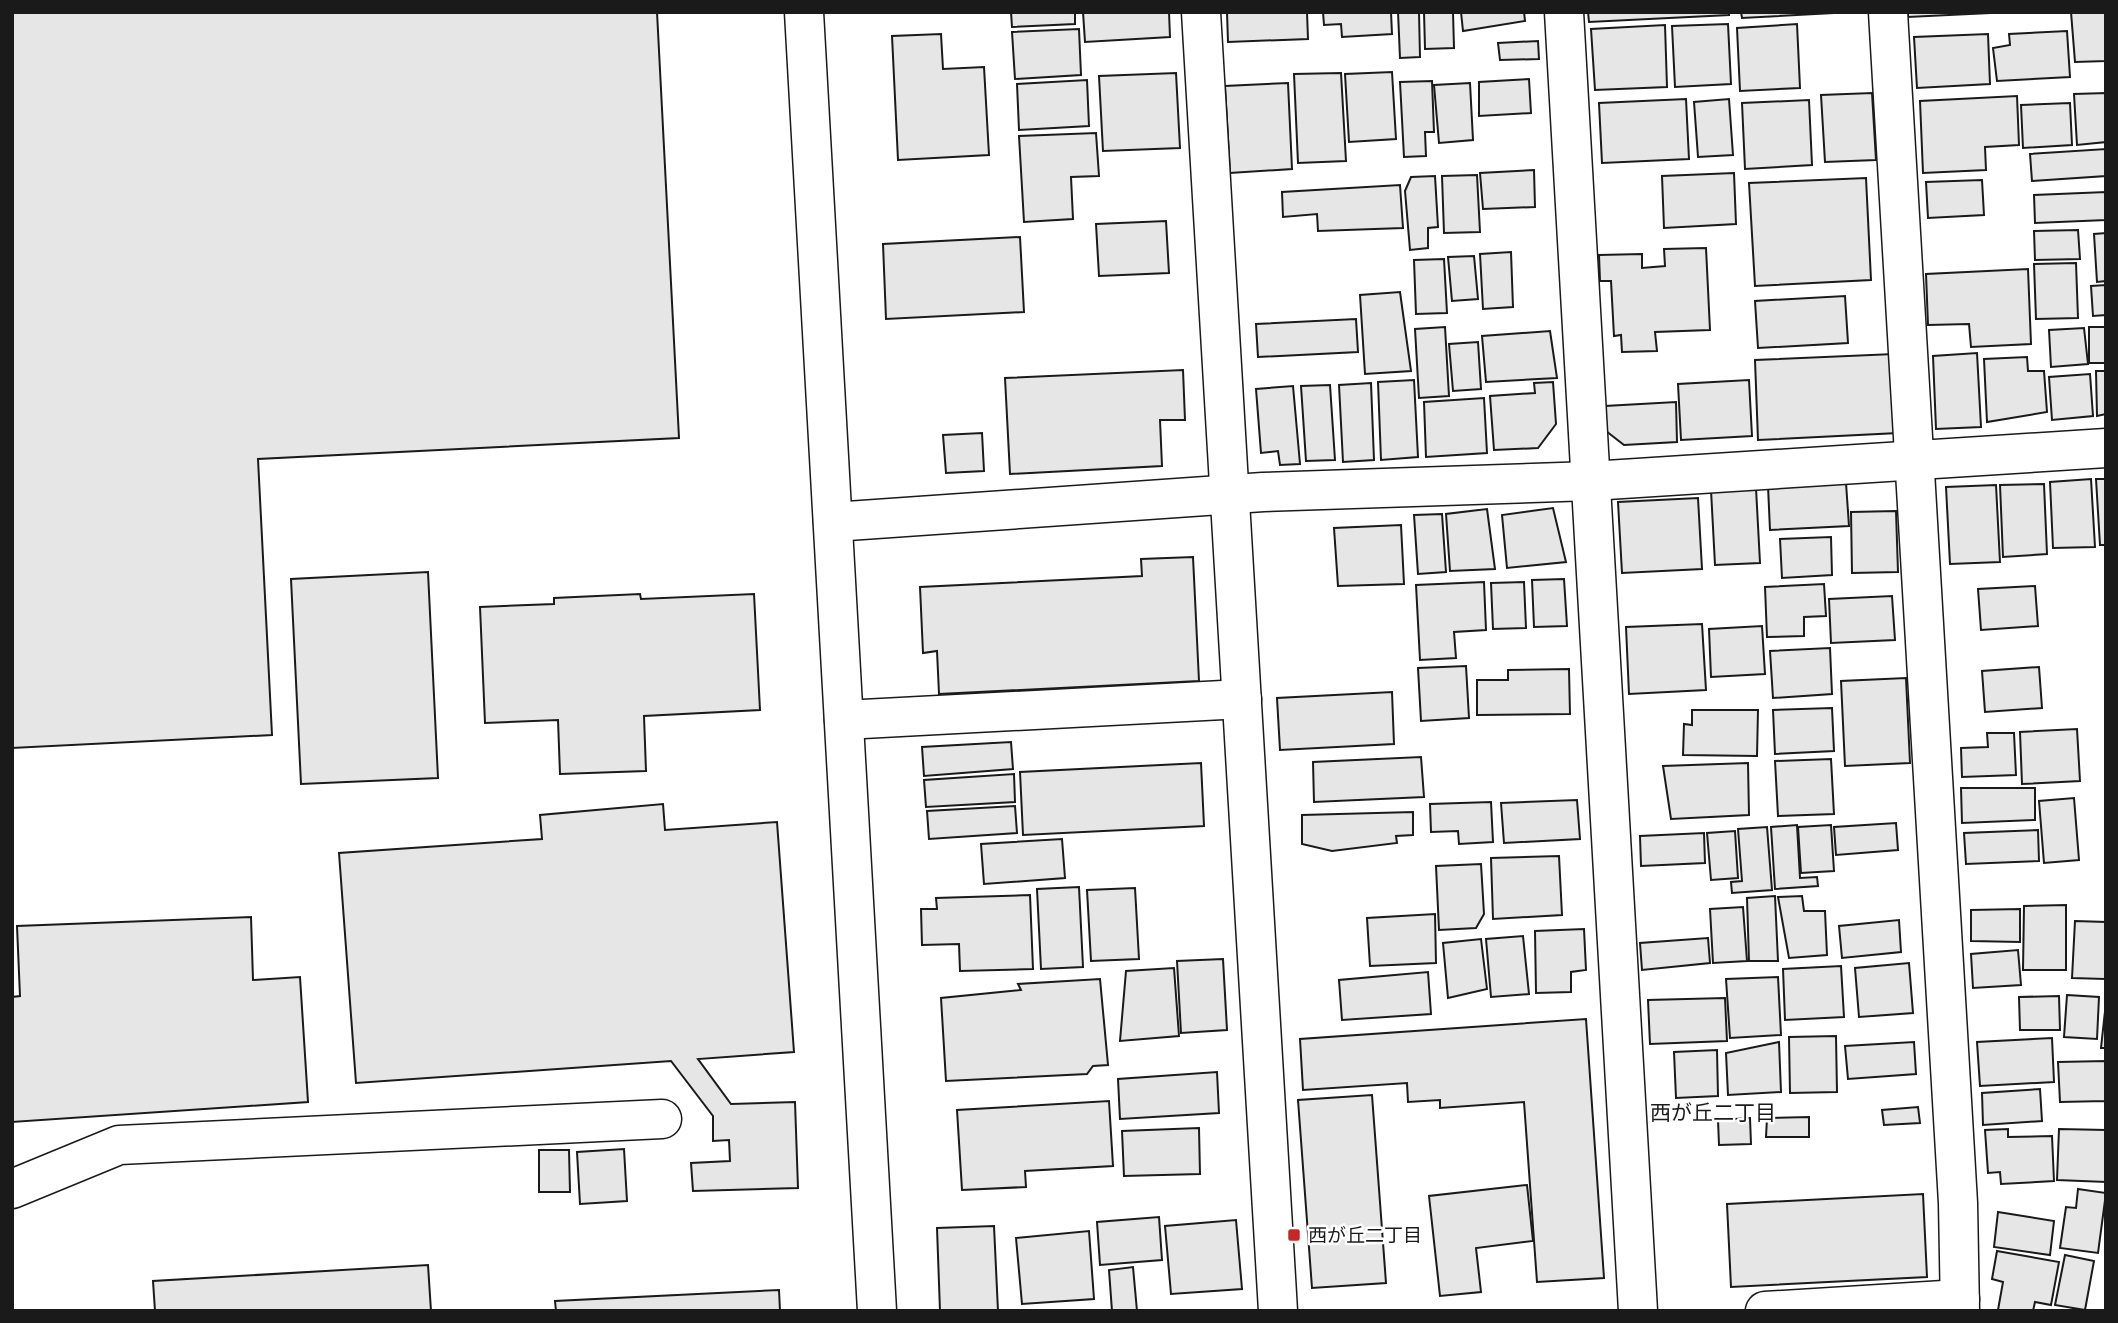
<svg xmlns="http://www.w3.org/2000/svg" width="2118" height="1323" viewBox="0 0 2118 1323" font-family="'Fira Sans','Noto Sans JP',sans-serif">
	<style>
		.building { fill: #e6e6e6; stroke: #1a1a1a; stroke-width: 2 }
		.lines { fill: none; stroke-linecap: round; stroke-linejoin: round }
		.minor-casing { stroke: #1a1a1a; stroke-width: 41 }
		.minor { stroke: #fff; stroke-width: 38 }
		.poi-dot { fill: #c62828; stroke: #fff; stroke-width: 2.5 }
		.labels { text-anchor: middle; stroke-width: 5; stroke-linejoin: round; paint-order: stroke }
		.poi-label { font-size: 19px; fill: #1a1a1a; stroke: #fff; text-anchor: start }
		.neighbourhood-label { font-size: 21px; fill: #1a1a1a; stroke: #fff }
	</style>
	<rect width="100%" height="100%" fill="#fff"/>
	<!-- building -->
	<g class="building">
		<polygon points="12,12 657,12 679,438 258,459 272,735 12,748"/>
		<polygon points="1011,12 1075,12 1075,24 1012,27"/>
		<polygon points="1083,12 1169,12 1170,37 1085,42"/>
		<polygon points="1227,12 1307,12 1308,39 1228,42"/>
		<polygon points="1323,12 1391,12 1392,34 1342,37 1341,24 1324,25"/>
		<polygon points="1398,12 1419,12 1420,57 1400,58"/>
		<polygon points="1424,12 1453,12 1454,48 1425,49"/>
		<polygon points="1461,12 1524,12 1525,21 1463,31"/>
		<polygon points="1588,12 1729,12 1729,15 1589,22"/>
		<polygon points="1741,12 1853,12 1742,18"/>
		<polygon points="1908,12 1990,12 1990,13 1908,17"/>
		<polygon points="2071,12 2106,12 2106,61 2075,62"/>
		<polygon points="1728,24 1731,84 1675,87 1672,26"/>
		<polygon points="1797,24 1800,88 1740,91 1737,28"/>
		<polygon points="1665,25 1667,87 1595,90 1591,29"/>
		<polygon points="1079,29 1081,75 1015,79 1012,32"/>
		<polygon points="2067,31 2070,77 1997,81 1993,48 2010,45 2009,34"/>
		<polygon points="941,34 943,69 984,67 989,155 898,160 892,36"/>
		<polygon points="1988,34 1990,84 1917,88 1914,37"/>
		<polygon points="1538,41 1539,59 1500,60 1498,43"/>
		<polygon points="1392,72 1396,139 1349,142 1345,74"/>
		<polygon points="1176,73 1180,148 1103,151 1099,76"/>
		<polygon points="1341,73 1346,161 1298,163 1294,74"/>
		<polygon points="1529,79 1531,113 1479,116 1479,82"/>
		<polygon points="1087,80 1089,126 1019,130 1017,84"/>
		<polygon points="1432,81 1434,132 1425,132 1426,156 1404,157 1400,82"/>
		<polygon points="1288,83 1292,169 1230,173 1225,86"/>
		<polygon points="1470,83 1473,140 1439,143 1434,85"/>
		<polygon points="1872,93 1876,160 1825,162 1821,95"/>
		<polygon points="2106,93 2106,142 2077,145 2074,94"/>
		<polygon points="2017,96 2019,145 1985,147 1986,170 1923,173 1920,101"/>
		<polygon points="1686,99 1689,159 1602,163 1599,103"/>
		<polygon points="1729,99 1733,155 1698,157 1694,102"/>
		<polygon points="1809,100 1812,165 1745,169 1742,103"/>
		<polygon points="2070,103 2072,145 2023,148 2021,105"/>
		<polygon points="1096,133 1099,176 1071,177 1073,219 1024,222 1019,136"/>
		<polygon points="2106,149 2106,176 2032,181 2030,154"/>
		<polygon points="1534,170 1535,207 1483,209 1480,173"/>
		<polygon points="1734,173 1736,224 1664,228 1662,176"/>
		<polygon points="1477,175 1480,232 1444,233 1442,176"/>
		<polygon points="1435,176 1438,227 1428,228 1428,248 1410,250 1405,191 1411,177"/>
		<polygon points="1866,178 1871,280 1755,286 1749,183"/>
		<polygon points="1982,180 1984,215 1928,218 1926,182"/>
		<polygon points="1400,185 1403,228 1318,231 1317,214 1283,217 1282,192"/>
		<polygon points="2106,192 2106,220 2035,223 2034,195"/>
		<polygon points="1166,221 1169,273 1099,276 1096,224"/>
		<polygon points="2078,230 2080,259 2035,260 2034,231"/>
		<polygon points="2106,233 2106,281 2097,282 2094,234"/>
		<polygon points="1020,237 1024,312 886,319 883,244"/>
		<polygon points="1706,248 1710,330 1655,332 1657,351 1622,352 1621,335 1614,336 1611,281 1600,281 1599,255 1642,254 1642,268 1665,266 1664,249"/>
		<polygon points="1511,252 1513,307 1483,309 1480,254"/>
		<polygon points="1474,256 1478,299 1452,301 1448,257"/>
		<polygon points="1444,259 1447,313 1416,314 1414,260"/>
		<polygon points="2076,263 2078,318 2036,319 2034,264"/>
		<polygon points="2028,269 2031,344 1971,347 1969,324 1928,325 1926,274"/>
		<polygon points="2106,285 2106,315 2093,316 2091,286"/>
		<polygon points="1400,292 1411,371 1365,374 1360,295"/>
		<polygon points="1845,296 1848,343 1758,348 1755,301"/>
		<polygon points="1356,319 1358,352 1258,357 1256,324"/>
		<polygon points="1445,327 1449,396 1419,398 1415,329"/>
		<rect x="2089" y="327" width="17" height="36"/>
		<polygon points="2084,328 2088,364 2051,367 2049,330"/>
		<polygon points="1550,331 1557,378 1486,382 1482,336"/>
		<polygon points="1478,342 1481,389 1453,391 1449,344"/>
		<polygon points="1977,353 1981,427 1936,429 1933,356"/>
		<polygon points="1894,354 1898,433 1758,440 1755,360"/>
		<polygon points="2027,357 2028,371 2044,371 2047,412 1987,422 1984,359"/>
		<polygon points="1183,370 1185,420 1160,420 1162,466 1010,474 1005,378"/>
		<polygon points="2096,371 2106,371 2106,414 2097,416"/>
		<polygon points="2090,374 2093,416 2052,420 2049,377"/>
		<polygon points="1414,380 1418,457 1381,460 1378,382"/>
		<polygon points="1749,380 1752,436 1681,440 1678,384"/>
		<polygon points="1553,382 1556,424 1538,448 1494,450 1490,396 1535,393 1534,383"/>
		<polygon points="1371,383 1374,460 1343,462 1339,385"/>
		<polygon points="1330,385 1335,460 1306,461 1301,386"/>
		<polygon points="1293,386 1300,464 1280,465 1278,451 1261,453 1256,389"/>
		<polygon points="1484,398 1487,453 1426,457 1424,402"/>
		<polygon points="1676,402 1677,442 1624,445 1606,431 1605,406"/>
		<polygon points="982,433 984,471 946,473 943,435"/>
		<polygon points="2091,479 2095,547 2053,548 2050,482"/>
		<polygon points="2096,479 2106,479 2106,545 2100,545"/>
		<polygon points="1846,483 1849,526 1770,530 1768,486"/>
		<polygon points="2044,484 2047,554 2003,557 2000,485"/>
		<polygon points="1996,485 2000,562 1950,564 1946,487"/>
		<polygon points="1756,488 1760,563 1715,565 1711,490"/>
		<polygon points="1698,498 1702,569 1622,573 1618,502"/>
		<polygon points="1553,508 1566,562 1507,568 1502,515"/>
		<polygon points="1487,509 1495,569 1450,571 1446,514"/>
		<polygon points="1896,511 1898,572 1852,573 1851,512"/>
		<polygon points="1442,514 1446,572 1418,574 1414,515"/>
		<polygon points="1401,525 1404,584 1338,586 1334,528"/>
		<polygon points="1831,537 1832,575 1782,578 1780,539"/>
		<polygon points="1193,557 1199,681 939,694 937,651 923,653 920,587 1142,576 1141,559"/>
		<polygon points="428,572 438,778 301,784 291,579"/>
		<polygon points="1564,579 1567,626 1534,627 1532,580"/>
		<polygon points="1484,582 1486,630 1454,632 1456,658 1420,660 1416,585"/>
		<polygon points="1524,582 1526,628 1493,629 1491,583"/>
		<polygon points="1824,584 1826,616 1804,617 1804,636 1767,637 1765,587"/>
		<polygon points="2035,586 2038,626 1981,630 1978,589"/>
		<polygon points="640,594 641,599 754,594 760,710 644,716 646,771 560,774 558,720 485,723 480,607 554,604 554,598"/>
		<polygon points="1892,596 1895,640 1831,643 1829,599"/>
		<polygon points="1702,624 1706,690 1629,694 1626,627"/>
		<polygon points="1762,626 1765,674 1711,677 1709,629"/>
		<polygon points="1830,648 1832,694 1773,698 1770,651"/>
		<polygon points="1466,666 1469,718 1421,721 1418,668"/>
		<polygon points="2039,667 2042,708 1985,712 1982,671"/>
		<polygon points="1569,669 1570,714 1477,715 1477,680 1508,680 1508,670"/>
		<polygon points="1906,678 1910,763 1845,766 1841,681"/>
		<polygon points="1392,692 1394,744 1280,750 1277,698"/>
		<polygon points="1832,708 1834,751 1775,754 1773,710"/>
		<polygon points="1692,710 1758,710 1757,756 1683,755 1684,724 1692,725"/>
		<polygon points="2077,729 2080,781 2022,784 2020,732"/>
		<polygon points="1987,733 2014,733 2016,775 1962,777 1961,748 1988,747"/>
		<polygon points="1011,742 1013,769 924,776 922,747"/>
		<polygon points="1421,757 1424,797 1314,802 1313,762"/>
		<polygon points="1831,759 1834,814 1778,816 1775,761"/>
		<polygon points="1201,763 1204,826 1023,835 1020,772"/>
		<polygon points="1748,763 1749,815 1671,819 1663,766"/>
		<polygon points="1014,774 1015,802 926,807 924,780"/>
		<polygon points="1961,788 2035,788 2035,820 1962,823"/>
		<polygon points="2074,798 2079,860 2044,863 2039,801"/>
		<polygon points="1577,800 1580,839 1504,843 1501,803"/>
		<polygon points="1491,802 1493,842 1459,844 1458,831 1431,832 1430,804"/>
		<polygon points="663,804 665,830 777,822 794,1052 698,1059 731,1104 795,1102 798,1188 693,1191 691,1163 730,1161 729,1140 713,1141 713,1116 671,1061 356,1083 339,853 542,839 540,815"/>
		<polygon points="1015,806 1017,833 929,839 927,811"/>
		<polygon points="1413,812 1413,835 1396,836 1397,843 1332,851 1302,844 1302,815"/>
		<polygon points="1896,823 1898,850 1836,855 1834,827"/>
		<polygon points="1797,825 1800,878 1817,877 1818,886 1775,889 1771,827"/>
		<polygon points="1831,825 1834,871 1801,873 1798,827"/>
		<polygon points="1767,827 1772,890 1732,893 1731,882 1742,881 1738,829"/>
		<polygon points="2038,830 2039,861 1966,864 1964,833"/>
		<polygon points="1735,831 1738,878 1711,880 1707,833"/>
		<polygon points="1704,833 1705,863 1641,866 1640,836"/>
		<polygon points="1062,839 1065,878 984,884 981,844"/>
		<polygon points="1559,856 1562,915 1493,919 1491,858"/>
		<polygon points="1481,864 1484,914 1476,928 1439,930 1436,866"/>
		<polygon points="1079,887 1083,967 1041,969 1037,889"/>
		<polygon points="1135,888 1139,959 1091,961 1087,890"/>
		<polygon points="1030,895 1033,969 960,971 959,944 922,945 921,909 937,909 936,898"/>
		<polygon points="1775,896 1778,961 1749,961 1747,898"/>
		<polygon points="1802,896 1804,911 1825,911 1827,955 1789,958 1778,897"/>
		<polygon points="2066,905 2066,970 2023,970 2024,906"/>
		<polygon points="1743,907 1747,961 1713,963 1710,909"/>
		<polygon points="2020,909 2020,942 1971,941 1971,910"/>
		<polygon points="1435,914 1436,963 1370,966 1367,918"/>
		<polygon points="251,917 253,980 300,977 308,1102 12,1122 12,997 20,996 17,926"/>
		<polygon points="1899,920 1901,952 1842,958 1839,926"/>
		<polygon points="2075,921 2106,922 2105,979 2072,978"/>
		<polygon points="1584,929 1586,970 1571,972 1571,992 1536,993 1535,931"/>
		<polygon points="1523,936 1529,994 1491,997 1486,939"/>
		<polygon points="1708,938 1710,963 1642,970 1640,943"/>
		<polygon points="1481,939 1487,989 1448,998 1443,943"/>
		<polygon points="2018,950 2021,985 1973,988 1971,954"/>
		<polygon points="1223,959 1227,1030 1181,1033 1177,961"/>
		<polygon points="1909,963 1913,1013 1859,1017 1855,968"/>
		<polygon points="1841,966 1844,1017 1785,1020 1783,969"/>
		<polygon points="1174,968 1179,1036 1120,1041 1126,971"/>
		<polygon points="1428,972 1431,1014 1342,1020 1339,980"/>
		<polygon points="1778,977 1781,1035 1730,1038 1726,979"/>
		<polygon points="1100,979 1108,1065 1093,1066 1087,1074 946,1081 941,998 1021,990 1018,984"/>
		<polygon points="2067,995 2099,997 2097,1039 2064,1037"/>
		<polygon points="2059,996 2060,1030 2020,1030 2019,997"/>
		<polygon points="1725,998 1727,1041 1650,1044 1648,1000"/>
		<polygon points="2106,1002 2106,1048 2101,1048"/>
		<polygon points="1586,1019 1604,1278 1537,1282 1524,1102 1440,1108 1440,1100 1408,1102 1407,1083 1303,1090 1300,1039"/>
		<polygon points="1836,1036 1837,1092 1790,1093 1789,1037"/>
		<polygon points="2052,1038 2054,1082 1980,1086 1977,1042"/>
		<polygon points="1779,1042 1781,1092 1728,1095 1726,1053"/>
		<polygon points="1914,1042 1916,1074 1848,1079 1845,1046"/>
		<polygon points="1717,1050 1718,1096 1676,1098 1674,1052"/>
		<polygon points="2106,1061 2106,1114 2105,1101 2060,1102 2058,1062"/>
		<polygon points="1217,1072 1219,1113 1120,1119 1118,1079"/>
		<polygon points="2040,1089 2042,1121 1983,1125 1982,1093"/>
		<polygon points="1372,1095 1386,1283 1312,1288 1298,1100"/>
		<polygon points="1109,1101 1113,1166 1025,1171 1026,1187 962,1190 957,1110"/>
		<polygon points="1918,1107 1920,1123 1884,1125 1882,1110"/>
		<polygon points="1809,1117 1809,1137 1766,1137 1767,1118"/>
		<polygon points="1750,1118 1751,1144 1719,1145 1718,1120"/>
		<polygon points="1199,1128 1200,1174 1124,1176 1122,1131"/>
		<polygon points="2008,1129 2008,1137 2052,1136 2054,1181 2001,1184 2000,1172 1988,1173 1985,1130"/>
		<polygon points="2059,1129 2106,1130 2106,1182 2057,1180"/>
		<polygon points="624,1149 627,1201 580,1204 577,1152"/>
		<polygon points="539,1150 569,1150 570,1192 539,1192"/>
		<polygon points="1527,1185 1533,1241 1476,1248 1481,1292 1440,1296 1429,1196"/>
		<polygon points="2078,1189 2106,1193 2098,1253 2060,1248 2066,1207 2076,1208"/>
		<polygon points="1923,1194 1927,1277 1731,1287 1727,1204"/>
		<polygon points="1998,1212 2054,1221 2050,1255 1994,1247"/>
		<polygon points="1159,1217 1162,1260 1100,1265 1097,1222"/>
		<polygon points="1236,1220 1242,1289 1171,1294 1165,1226"/>
		<polygon points="994,1226 998,1311 940,1311 937,1228"/>
		<polygon points="1089,1231 1094,1299 1022,1304 1016,1238"/>
		<polygon points="1997,1251 2059,1262 2051,1305 2035,1302 2033,1311 1998,1310 2003,1282 1992,1279"/>
		<polygon points="2065,1255 2094,1261 2085,1310 2055,1305"/>
		<polygon points="428,1265 431,1311 155,1311 153,1281"/>
		<polygon points="1133,1267 1137,1311 1112,1311 1109,1270"/>
		<polygon points="779,1290 780,1311 556,1311 555,1301"/>
	</g>
	<g class="lines">
		<!-- minor casing -->
		<g class="minor-casing">
			<g id="minor">
				<polyline points="804,12 877,1311"/>
				<polyline points="1201,12 1278,1311"/>
				<polyline points="1564,12 1638,1311"/>
				<polyline points="1888,12 1958,1203 1960,1311"/>
				<polyline points="833,522 1263,492 1591,481 2106,448"/>
				<polyline points="844,720 1242,699"/>
				<polyline points="12,1189 119,1145 662,1119"/>
				<polyline points="1765,1311 1960,1299"/>
			</g>
		</g>
		<!-- minor -->
		<use href="#minor" class="minor"/>
	</g>
	<!-- markers -->
	<rect class="poi-dot" x="1287" y="1228" width="14" height="14" rx="3.5"/>
	<g class="labels">
		<!-- poi labels -->
		<g class="poi-label">
			<text x="1308" y="1242">西が丘二丁目</text>
		</g>
		<!-- neighbourhood labels -->
		<g class="neighbourhood-label">
			<text x="1713" y="1120">西が丘二丁目</text>
		</g>
	</g>
	<!-- border -->
	<rect width="2118" height="1323" fill="none" stroke="#1a1a1a" stroke-width="28"/>
</svg>
